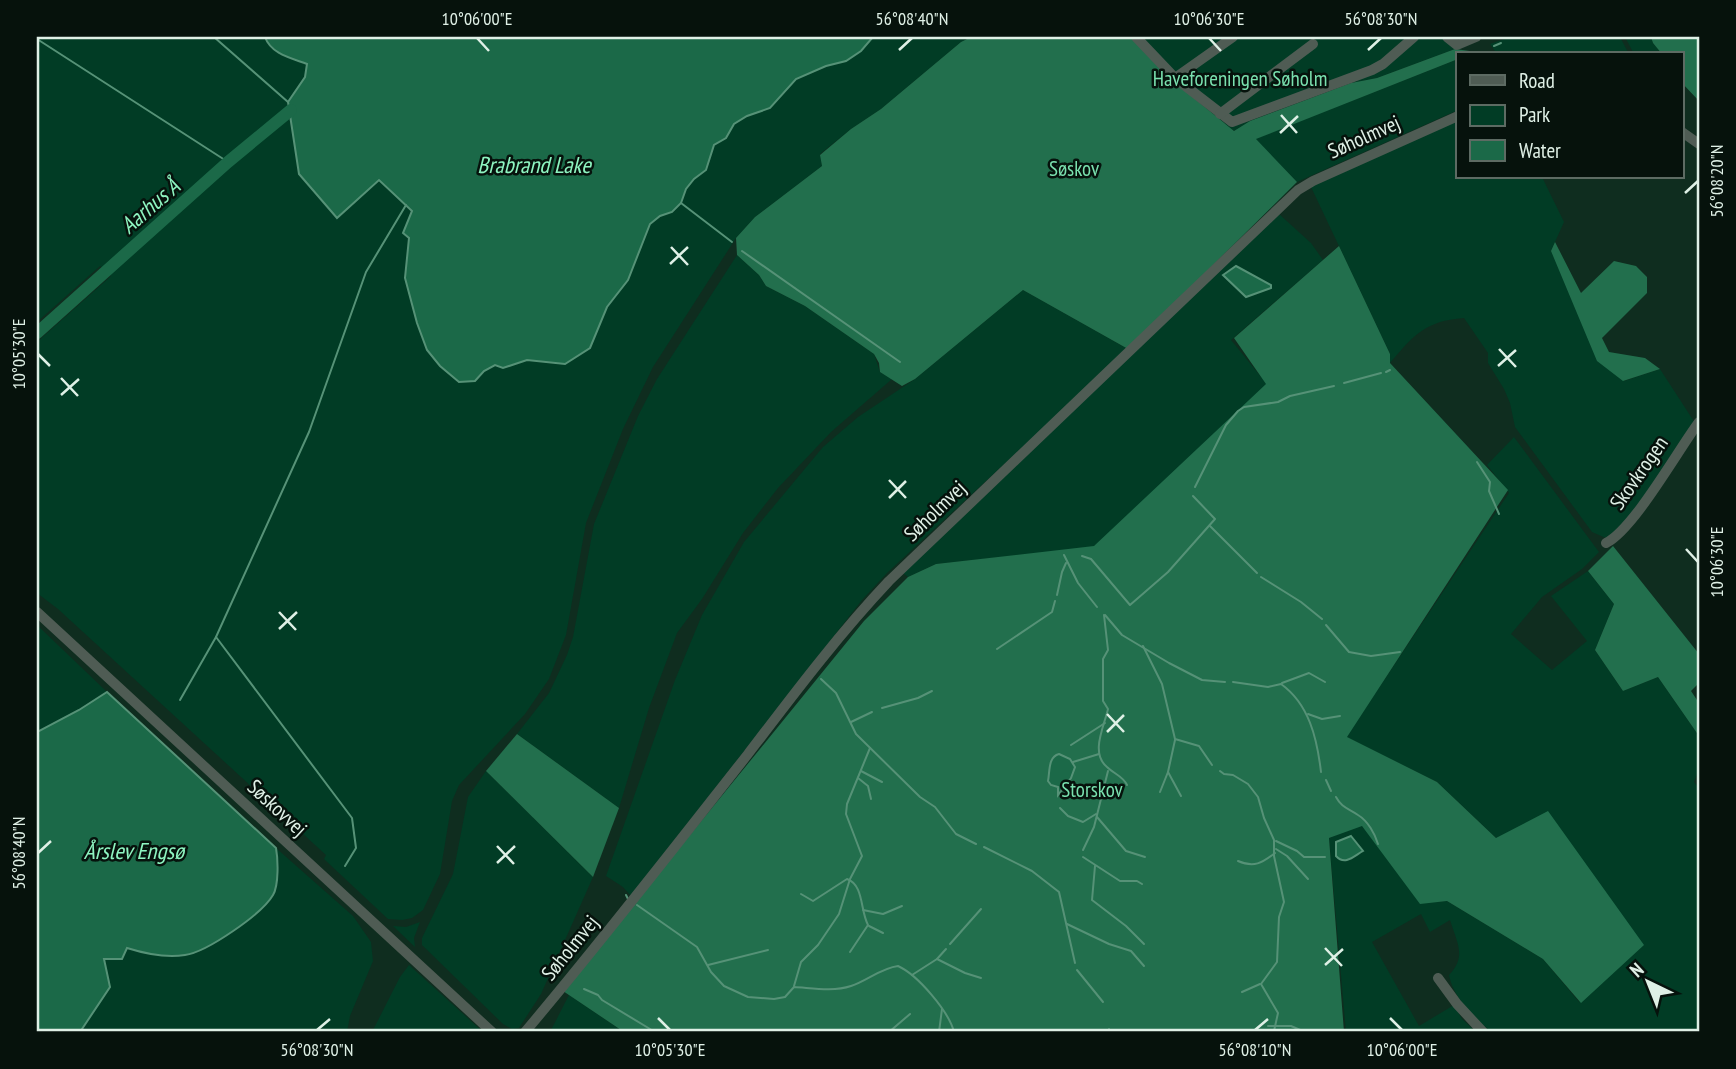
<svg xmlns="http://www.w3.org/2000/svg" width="1736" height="1069" viewBox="0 0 1736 1069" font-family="'PT Sans Narrow',sans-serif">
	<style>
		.green { fill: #013c25 }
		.forest { fill: #226f4d }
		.water { fill: #1b6948; stroke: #569277; stroke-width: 2 }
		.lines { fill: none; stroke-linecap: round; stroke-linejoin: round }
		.stream { stroke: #569277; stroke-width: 2 }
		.river { stroke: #1b6948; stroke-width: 12 }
		.minor { stroke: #4f5c54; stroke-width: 10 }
		.ticks { fill: none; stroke: #dff0e6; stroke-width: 2.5 }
		.labels { text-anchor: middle; stroke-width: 5; stroke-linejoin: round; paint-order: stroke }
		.park-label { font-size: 21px; fill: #7ae1af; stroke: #06120c }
		.street-label { font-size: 21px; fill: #dff0e6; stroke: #06120c }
		.water-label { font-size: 23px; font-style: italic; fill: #8ef5c1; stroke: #06120c }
		.neatline { fill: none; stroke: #dff0e6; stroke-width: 2.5 }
		.ticks-label { font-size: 18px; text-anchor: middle; fill: #dff0e6 }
	</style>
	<rect width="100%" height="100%" fill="#0f2d1f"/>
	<!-- green -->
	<g class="green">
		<path d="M37,37h228c6,17 26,21 42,27l-2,13 -17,25 3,8 88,70 33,31 -9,22 6,5 -4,40 12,45 58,58 9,-10 11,-6 8,3 24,-8 38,4 25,-16 17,-41 21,-27 22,-56 10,-8 12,-4 9,-9 5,-14 8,-10 12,-9 8,-25 12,-7 8,-14 13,-8 23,-8 26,-29 30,-13 20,-5 15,-10 12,-14h98l-10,5 -80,67 -30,20 -31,25 2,12 -67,51 -19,21 -83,129 -30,62 -37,94 -20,112 -17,44 -24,35 -66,71 -7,16 -12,73 -17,36 -11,8 -10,2 -14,-1 -64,-60 2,-4 -268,-246 -21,-16v-251l74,-66 -11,-10 -63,56z"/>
		<path d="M1132,37h320l3,12 -78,29 -26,5 -101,38 -16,10c-36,-30 -73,-57 -102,-94z"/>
		<polygon points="1510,37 1620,37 1629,54 1497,54 1490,44"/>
		<polygon points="1625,37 1651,37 1653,43 1662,54 1634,54"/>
		<polygon points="1458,59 1458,110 1297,182 1255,139"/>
		<path d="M1458,120v57h84l22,45 -13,29 73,130 36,-12 35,54c-21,30 -60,97 -89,115l-14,-6 -77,-105 -5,-24 -6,-14 -16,-26v-10l-24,-35c-39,3 -50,17 -74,45v-9l-79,-167z"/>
		<polygon points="1279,214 1311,243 1323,260 1231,340 1267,384 1094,547 936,564 908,577 903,573"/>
		<polygon points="737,255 759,275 766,286 805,306 874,354 880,372 892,379 831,432 778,488 743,533 702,599 677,633 649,708 619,808 517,734 549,693 567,655 573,637 594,524 638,416 657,379"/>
		<polygon points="1023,290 1128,349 887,573 862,600 631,896 623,887 606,876 675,680 702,615 744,542 823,447 858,417 915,379"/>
		<path d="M1514,437l85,115 -17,17 -40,28 -31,37 41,36 35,-29 -36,-45 37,-25 26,33 -19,46 28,41 35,-14 41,59v33l-5,13 5,6v244h-207c-18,-13 -39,-35 -43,-57 18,-19 8,-32 1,-55l-20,12 -9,-18 -49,28 47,84 35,-21 8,14 14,13h-130l-17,-194 33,-13 58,78 27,-2 96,58 37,44 -84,-165 -59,-56 -91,-45 163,-244 -22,-28z"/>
		<polygon points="37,625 107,692 79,710 37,732"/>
		<polygon points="486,771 593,877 541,994 519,1028 512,1029 503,1024 422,945 422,938 453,874 468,797"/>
		<path d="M276,848l77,68 18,26 2,19 -23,55 -3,16h-267l30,-45 -7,-28 24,-11c19,6 38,10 58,7 22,-3 77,-41 88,-60 6,-10 5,-36 3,-47z"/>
		<polygon points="420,922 414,938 415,947 393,926 406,927"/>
		<polygon points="409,965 483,1032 372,1032 400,977"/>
		<polygon points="569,995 624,1032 550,1032"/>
	</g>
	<!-- forest -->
	<g class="forest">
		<path d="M971,37h161c29,37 66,64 102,94l16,-10 101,-38 26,-5 78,-29 22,3 -19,2v5l-202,80 41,43 -169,167 -105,-59 -108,89 -13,7 -22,-14 -1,-9 -5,-9 -69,-48 -39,-20 -7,-11 -22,-20 -1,-17 19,-21 67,-51 -2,-11 31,-26 30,-20 80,-67z"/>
		<polygon points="1651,37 1699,37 1699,101 1682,83 1682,54 1662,54 1653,43"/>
		<polygon points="1555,242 1581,293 1614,261 1636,266 1647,277 1647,293 1602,338 1609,352 1645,358 1660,369 1623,381 1597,361 1551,251"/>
		<polygon points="1339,246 1390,354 1390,363 1508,490 1347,737 1437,782 1496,838 1548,811 1644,945 1581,1003 1543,959 1447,901 1420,904 1362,826 1329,838 1344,1032 624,1032 563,991 864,621 908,577 936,564 1094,546 1266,384 1234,338"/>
		<polygon points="1613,546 1699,654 1699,683 1691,691 1699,703 1699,736 1658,677 1623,691 1595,650 1614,604 1588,571"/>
		<polygon points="517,734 619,808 593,877 486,771"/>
	</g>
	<!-- water -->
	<g class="water">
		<path d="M265,37h608l-12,14 -15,10 -20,5 -30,13 -26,29 -23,8 -13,8 -8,14 -12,7 -8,25 -12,9 -8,10 -5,14 -9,9 -12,4 -10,8 -22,56 -21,27 -17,41 -25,16 -38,-4 -24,8 -8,-3 -11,6 -9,10 -16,1 -19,-16 -13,-16 -10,-27 -12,-45 4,-40 -6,-5 9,-22 -33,-31 -42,38 -38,-44 -11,-72 17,-25 2,-13c-16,-6 -36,-10 -42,-27z"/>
		<polygon points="1236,266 1271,285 1271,288 1246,297 1223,275"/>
		<path d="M107,692l169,156c2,11 3,37 -3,47 -11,19 -66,57 -88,60 -19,3 -39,-1 -58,-7l-5,11h-18l6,28 -30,45h-43v-300l42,-22z"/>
		<path d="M1059,754l11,5 5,8 -4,11 -13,17v-8l-7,-2 -3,-4c2,-10 0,-24 11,-27z"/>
		<path d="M1351,836l12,15c-9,5 -18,15 -27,5v-14z"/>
	</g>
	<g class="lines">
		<!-- stream -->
		<g class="stream">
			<polyline points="214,37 288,102"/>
			<polyline points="37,39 228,162"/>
			<polyline points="1494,46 1501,43"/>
			<polyline points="681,203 732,242"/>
			<polyline points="742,251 900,362"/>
			<polyline points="1386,372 1390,370"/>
			<polyline points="1344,383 1381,373"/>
			<polyline points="1477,462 1490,482 1489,491 1499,514"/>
			<polyline points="1195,487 1226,425 1238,411 1244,407 1278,402 1290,396 1334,386"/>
			<polyline points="1210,526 1257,573"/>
			<polyline points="1064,555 1078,583 1097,607"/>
			<polyline points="1082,556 1091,559 1130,605 1168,572 1215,519 1193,496"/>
			<polyline points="1261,577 1301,602 1322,619"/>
			<polyline points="1057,595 1062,572 1066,563"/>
			<path d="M1104,615l4,35 -5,9v42l5,8c-4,18 -18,44 -1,58 7,7 16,9 20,18"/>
			<polyline points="1105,615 1122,635 1169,663 1202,680 1225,682"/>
			<polyline points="1326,625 1349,652 1371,656 1400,652"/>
			<polyline points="1143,646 1162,684 1175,739 1199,746 1212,765"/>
			<polyline points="997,649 1052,612 1055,601"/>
			<polyline points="821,679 836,693 856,734 920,797 935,807 956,834 976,844"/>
			<path d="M1233,682l35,5 13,-3c28,20 36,54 40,88"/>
			<polyline points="1282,683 1309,673 1325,682"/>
			<polyline points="180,700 216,637"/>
			<polyline points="882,708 918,698 932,691"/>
			<polyline points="1308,714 1322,719 1340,716"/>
			<polyline points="851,722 872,712"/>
			<polyline points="1071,745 1105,723"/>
			<polyline points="1073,762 1099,754"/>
			<polyline points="861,771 882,782"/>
			<polyline points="1220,771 1224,774 1233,775 1248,784 1258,797 1264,818 1274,840 1274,856 1284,902 1279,917 1277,962 1261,984 1278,1013 1274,1031"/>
			<polyline points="1168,772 1181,796"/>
			<polyline points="858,778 868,786 871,799"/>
			<polyline points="1326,780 1331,791"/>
			<polyline points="1160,792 1168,772 1175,740"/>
			<path d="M1336,797c6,11 12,11 22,18 10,6 17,19 20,29"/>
			<polyline points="1060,808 1068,816 1083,822 1096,814"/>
			<polyline points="1097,817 1126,851 1145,857"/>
			<polyline points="1276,841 1297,851 1304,857 1325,857"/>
			<polyline points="984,847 1032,871 1059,892 1075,963"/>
			<polyline points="1276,849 1287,856 1308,879"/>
			<polyline points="1083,850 1094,827 1108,771"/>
			<polyline points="1083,857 1120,881 1137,881 1142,884"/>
			<path d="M1238,861c16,7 24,2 37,-8"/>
			<polyline points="345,866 356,848 352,818 216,637 309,432 366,272 406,205"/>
			<polyline points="1095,866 1092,900 1126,926 1144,944"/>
			<path d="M801,894l12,7 34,-22c17,6 13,31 21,46l-18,27"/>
			<polyline points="626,895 628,899"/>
			<path d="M637,905l60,42 14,25 13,14 24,11 26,2 11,-2 9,-10c18,1 39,5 57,-1 16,-5 30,-18 47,-20 20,9 51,46 56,66"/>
			<polyline points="863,910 883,914 902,906"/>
			<polyline points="1067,924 1109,944 1131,951 1144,966"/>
			<polyline points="869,926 883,933"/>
			<polyline points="950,944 981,909"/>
			<polyline points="937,959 965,973 981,978"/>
			<polyline points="708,965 768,950"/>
			<polyline points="1077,970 1103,1002"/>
			<polyline points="912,975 937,959 946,949"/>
			<polyline points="794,986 801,962 818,945 839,914 850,879 862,856 846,814 847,804 870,748"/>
			<polyline points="584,989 598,995 602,1000 655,1032"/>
			<polyline points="1242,992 1260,984"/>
			<polyline points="1268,1026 1291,1026 1305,1032"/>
			<polyline points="889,1032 910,1014"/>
			<polyline points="939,1032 942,1009"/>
			<polyline points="1107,1032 1109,1029"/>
		</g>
		<!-- river -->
		<polyline class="river" points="37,333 228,162 291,110"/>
		<!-- minor -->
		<g class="minor">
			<polyline points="1136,37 1175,78 1232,122 1372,70 1383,64 1414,37"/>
			<polyline points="1447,37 1457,45 1476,37"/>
			<polyline points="1175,78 1233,37"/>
			<polyline points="1220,114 1313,44"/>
			<polyline points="1682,132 1699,144"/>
			<path d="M1606,543c28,-14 72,-93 93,-121"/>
			<polyline points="37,612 492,1032"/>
			<polyline points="1438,978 1457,1004 1483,1032"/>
			<path d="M525,1032c77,-91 149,-184 223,-278 45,-59 90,-119 141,-173l409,-391 15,-9 145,-65"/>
		</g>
	</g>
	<!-- ticks -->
	<path class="ticks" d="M477,38l12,13M1209,38l12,13M899,50l13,-12M1368,50l13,-12M1281,115l16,18M1280,133l18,-17M1685,193l13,-12M671,247l17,18M670,264l18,-17M1499,349l17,18M38,354l12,12M1498,366l18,-16M61,378l17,18M61,395l18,-16M889,480l17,18M889,498l17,-17M1686,549l12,13M279,612l17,18M279,629l18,-17M1107,714l17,18M1107,732l17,-17M497,846l17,18M38,853l13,-12M497,863l18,-17M1325,948l17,18M1325,965l18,-16M658,1018l12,12M1390,1018l12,12M317,1030l13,-11M1255,1030l13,-11"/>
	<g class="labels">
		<!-- park labels -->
		<g class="park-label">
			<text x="1240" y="86">Haveforeningen Søholm</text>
			<text x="1074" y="176">Søskov</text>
			<text x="1092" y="797">Storskov</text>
		</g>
		<!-- street labels -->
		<g class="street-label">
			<text transform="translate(1364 137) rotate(-24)" y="7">Søholmvej</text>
			<text transform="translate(1639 473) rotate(-55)" y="7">Skovkrogen</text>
			<text transform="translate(935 511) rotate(-44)" y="7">Søholmvej</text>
			<text transform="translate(277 808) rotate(43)" y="7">Søskovvej</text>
			<text transform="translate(570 948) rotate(-51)" y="7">Søholmvej</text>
		</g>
		<!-- water labels -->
		<g class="water-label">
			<text x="534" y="173">Brabrand Lake</text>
			<text transform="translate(150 206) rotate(-41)" y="8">Aarhus Å</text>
			<text x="134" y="859">Årslev Engsø</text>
		</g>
	</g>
	<!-- border -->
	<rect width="1736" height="1069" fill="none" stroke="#06120c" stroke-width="77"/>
	<!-- legend -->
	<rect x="1456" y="52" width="228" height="126" fill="#06120c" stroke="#5d6b63" stroke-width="2"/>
	<rect x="1470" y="75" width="35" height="10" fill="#4f5c54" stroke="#5d6b63" stroke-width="2"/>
	<text x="1519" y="88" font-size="21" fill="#dff0e6">Road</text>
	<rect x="1470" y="105" width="35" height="21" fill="#013c25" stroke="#5d6b63" stroke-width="2"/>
	<text x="1519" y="122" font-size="21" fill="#dff0e6">Park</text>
	<rect x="1470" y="140" width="35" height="21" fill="#1b6948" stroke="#5d6b63" stroke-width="2"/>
	<text x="1519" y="158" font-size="21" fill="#dff0e6">Water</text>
	<!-- north arrow -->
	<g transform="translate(1648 982) rotate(317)" stroke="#06120c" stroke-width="5" paint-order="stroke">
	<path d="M0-5L12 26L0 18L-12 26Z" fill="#dff0e6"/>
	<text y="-10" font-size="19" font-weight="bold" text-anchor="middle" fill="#dff0e6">N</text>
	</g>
	<rect x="38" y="38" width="1660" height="992" class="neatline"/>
	<g class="ticks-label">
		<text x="477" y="25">10°06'00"E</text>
		<text x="912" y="25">56°08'40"N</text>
		<text x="1209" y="25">10°06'30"E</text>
		<text x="1381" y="25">56°08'30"N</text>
		<text transform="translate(1717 181) rotate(-90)" y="6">56°08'20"N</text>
		<text transform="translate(19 354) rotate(-90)" y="6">10°05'30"E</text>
		<text transform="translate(1717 562) rotate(-90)" y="6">10°06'30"E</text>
		<text transform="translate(19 853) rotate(-90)" y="6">56°08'40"N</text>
		<text x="317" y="1056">56°08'30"N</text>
		<text x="670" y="1056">10°05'30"E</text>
		<text x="1255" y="1056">56°08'10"N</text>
		<text x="1402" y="1056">10°06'00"E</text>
	</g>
</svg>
